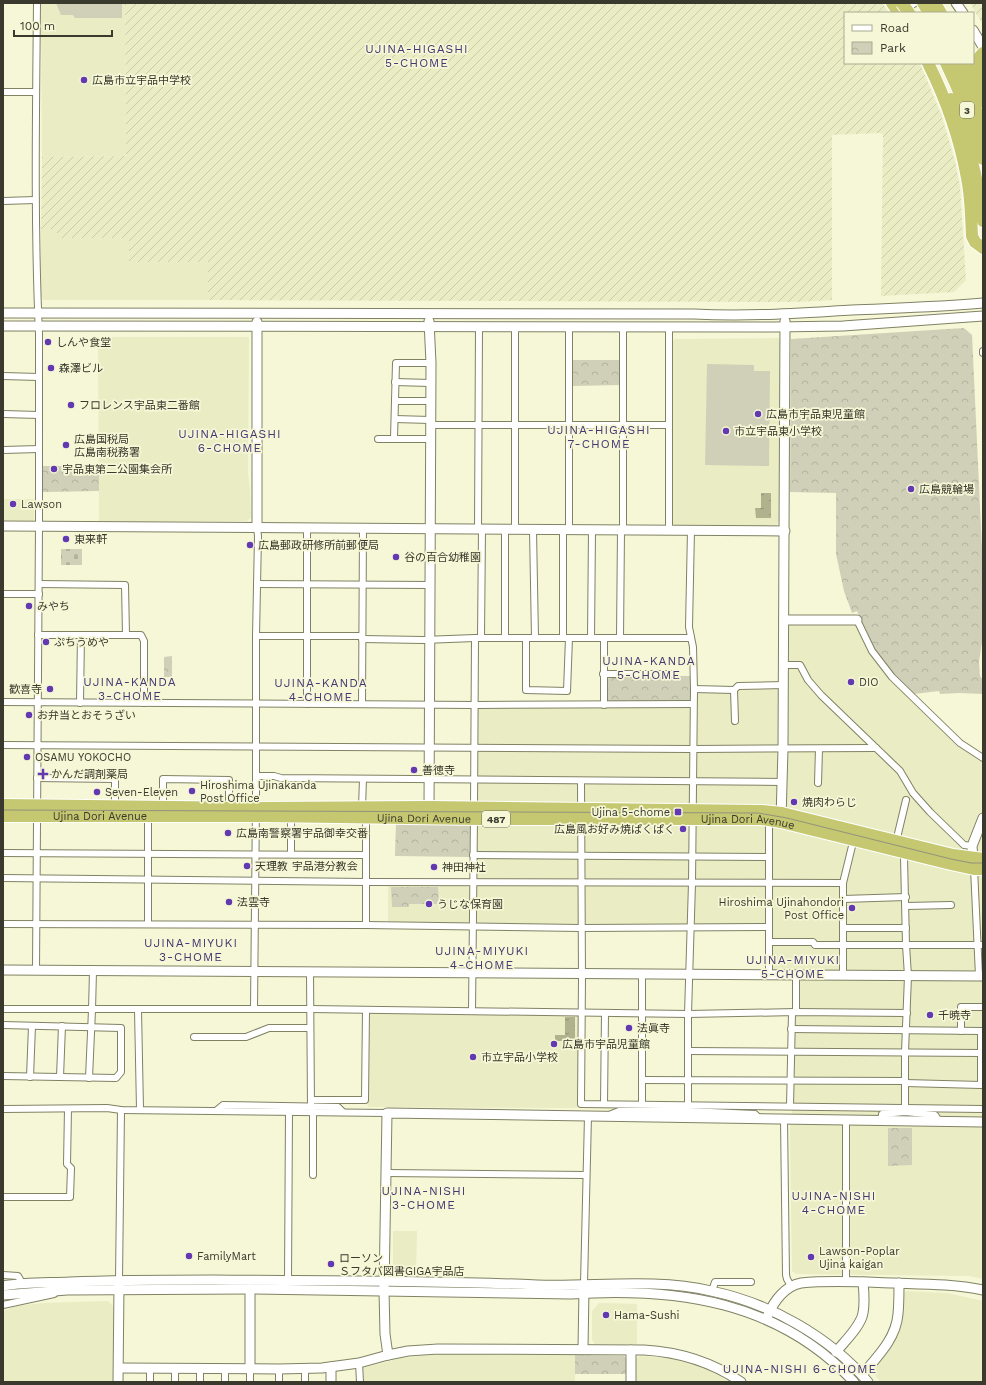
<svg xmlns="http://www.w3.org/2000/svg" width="986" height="1385" viewBox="0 0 986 1385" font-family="'Work Sans','Noto Sans JP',sans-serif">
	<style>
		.built { fill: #eaecc4 }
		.industrial { fill: url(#industrial-furrows) }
		.grass { fill: #cfd0b7 }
		.cemetery { fill: url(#cemetery-stones) }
		.park { fill: url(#park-crowns) }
		.water { fill: url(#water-ripples) }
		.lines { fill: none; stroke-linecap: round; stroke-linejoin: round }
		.street-casing { stroke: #818264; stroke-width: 8 }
		.secondary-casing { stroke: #818264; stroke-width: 11 }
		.highway-casing { stroke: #fff; stroke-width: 14 }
		.street { stroke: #fff; stroke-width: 6 }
		.secondary { stroke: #fff; stroke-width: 9 }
		.highway { stroke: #c5c771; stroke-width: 12 }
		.tram { stroke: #92927d; stroke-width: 1 }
		.highway-bridge-casing { stroke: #fff; stroke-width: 14; stroke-linecap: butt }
		.highway-bridge { stroke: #c5c771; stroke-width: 12 }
		.poi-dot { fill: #6339b1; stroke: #f5f7d6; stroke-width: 1.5 }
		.labels { text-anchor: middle; stroke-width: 3.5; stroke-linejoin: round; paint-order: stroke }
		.shield { fill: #f5f7d6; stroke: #717260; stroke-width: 1 }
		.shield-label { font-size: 10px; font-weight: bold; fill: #39392d }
		.poi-label { font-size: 11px; fill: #39392d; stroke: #f5f7d6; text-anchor: start }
		.street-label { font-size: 11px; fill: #39392d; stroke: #f5f7d6 }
		.neighbourhood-label { font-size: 12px; letter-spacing: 1px; fill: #473672; stroke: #f5f7d6 }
	</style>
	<defs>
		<pattern id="industrial-furrows" width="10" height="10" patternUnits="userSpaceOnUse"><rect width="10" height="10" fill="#eaecc4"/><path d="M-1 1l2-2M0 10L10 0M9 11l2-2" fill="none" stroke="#c9cba9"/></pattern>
		<pattern id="cemetery-stones" width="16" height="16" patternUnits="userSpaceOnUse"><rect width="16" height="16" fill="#cfd0b7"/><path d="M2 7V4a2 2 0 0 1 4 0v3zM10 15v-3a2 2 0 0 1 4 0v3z" fill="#b2b39e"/></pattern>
		<pattern id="park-crowns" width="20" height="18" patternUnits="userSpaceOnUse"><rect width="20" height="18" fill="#cfd0b7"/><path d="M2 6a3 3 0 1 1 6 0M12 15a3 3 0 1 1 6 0" fill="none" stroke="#b2b39e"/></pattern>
		<pattern id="water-ripples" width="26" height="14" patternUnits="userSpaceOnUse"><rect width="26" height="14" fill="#b0b28e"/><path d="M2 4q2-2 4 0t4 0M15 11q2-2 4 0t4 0" fill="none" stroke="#909274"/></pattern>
	</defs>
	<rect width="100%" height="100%" fill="#f5f7d6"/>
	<!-- built -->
	<g class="built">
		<polygon points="41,3 125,3 126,156 42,157"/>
		<polygon points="41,229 52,229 61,233 61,238 129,238 130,262 208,262 208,300 44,300 41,297"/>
		<polygon points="98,337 249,337 248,473 250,491 251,517 247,521 99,522"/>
		<polygon points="778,338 780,340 779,521 777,525 775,527 680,526 675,525 672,523 673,341 675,339"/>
		<rect x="3" y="499" width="31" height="23"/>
		<polygon points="784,620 858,620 882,666 962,743 983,759 983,1279 970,1276 796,1274 792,1271 790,1128 793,1104 791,1014 795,1012 796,975 769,974 768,927 475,924 477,706 693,704 694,690 730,690 740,685 783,686"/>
		<polygon points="388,885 467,885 469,888 469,921 467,924 388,923"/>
		<polygon points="368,1013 579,1013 577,1108 368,1107 367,1101"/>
		<polygon points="393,1231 417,1231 416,1271 398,1271 393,1266"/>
		<polygon points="906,1291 947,1293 983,1301 983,1382 881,1382 873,1373 873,1370 891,1347 898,1336 903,1321 904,1293"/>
		<polygon points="108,1301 113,1306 113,1382 3,1382 3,1311 17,1306 43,1303"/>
		<polygon points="599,1303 637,1304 637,1344 595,1344 592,1340 592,1311"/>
		<polygon points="442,1354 575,1355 575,1382 363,1382 363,1368 402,1358"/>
		<polygon points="640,1356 668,1358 692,1364 710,1371 730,1382 636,1382 636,1359"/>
	</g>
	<!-- industrial -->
	<g class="industrial">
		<polygon points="125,3 882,3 889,13 845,13 845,63 919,63 920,64 941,114 955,161 960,187 966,280 954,292 881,296 883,134 880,133 832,135 832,300 796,302 208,300 208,262 129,262 129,238 61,238 61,233 52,233 51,229 41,229 42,157 126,156"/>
		<polygon points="970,3 983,3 983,25"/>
	</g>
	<!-- grass -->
	<g class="grass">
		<polygon points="56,3 122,3 122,18 75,18 73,15 61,15"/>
		<polygon points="707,364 754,365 754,371 770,371 769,466 705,465"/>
	</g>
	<!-- cemetery -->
	<rect class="cemetery" x="61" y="549" width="21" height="16"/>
	<!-- park -->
	<g class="park">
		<path d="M964,328l8,7 11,236v64l-4,27 1,14 3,4v14l-24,-1 -19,1 -1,-3 -25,3c-12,-12 -26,-24 -36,-38 -9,-14 -14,-30 -21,-45l-5,2 -8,-22 -8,-37v-61l-46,-1 1,-153z"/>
		<polygon points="571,360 620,360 620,385 571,386"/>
		<polygon points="43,466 99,466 99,491 43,492"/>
		<polygon points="172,656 172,677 164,677 164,657"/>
		<polygon points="610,676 691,676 691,699 687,703 609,702 606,700 607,681"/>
		<polygon points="396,823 468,823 470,825 471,857 395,856"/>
		<polygon points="391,887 438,887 439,904 409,904 409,907 392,907"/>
		<polygon points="888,1128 912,1128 912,1165 888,1166"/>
		<polygon points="575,1355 624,1356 627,1359 627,1374 575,1374"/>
	</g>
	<!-- water -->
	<g class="water">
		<polygon points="761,493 771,493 771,518 756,518 755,508 761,508"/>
		<polygon points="565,1017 575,1017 575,1041 555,1041 555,1035 565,1035"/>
	</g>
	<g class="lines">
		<!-- street casing -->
		<g class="street-casing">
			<g id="street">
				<polyline points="905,10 915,3"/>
				<polyline points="3,92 36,92"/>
				<polyline points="3,201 35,200"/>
				<polyline points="569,327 569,530"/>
				<polyline points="623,327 623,530"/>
				<polyline points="983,351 983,353"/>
				<polyline points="3,376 39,377"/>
				<polyline points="395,382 430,383"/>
				<polyline points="395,401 430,401"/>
				<polyline points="3,414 39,415"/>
				<polyline points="395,419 430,420"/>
				<polyline points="430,425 669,425"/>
				<polyline points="394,438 396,363 431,363"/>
				<polyline points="378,439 430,439"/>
				<polyline points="3,450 39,449"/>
				<polyline points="307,528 307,704"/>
				<polyline points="478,529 479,327"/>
				<polyline points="505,529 505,638"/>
				<polyline points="515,529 515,327"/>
				<polyline points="533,530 535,638"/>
				<polyline points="669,530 669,328"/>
				<polyline points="39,584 125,585 126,635"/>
				<polyline points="257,584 430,585"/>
				<polyline points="3,594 39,594"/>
				<polyline points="857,620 872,651 892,677 960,743 983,758"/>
				<polyline points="38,635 141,635 144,641 144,703"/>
				<polyline points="256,636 362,636"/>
				<polyline points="481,638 482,529"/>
				<polyline points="526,638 526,690 567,691 569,638"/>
				<polyline points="563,638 563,530"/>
				<polyline points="591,638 592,530"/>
				<polyline points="620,638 621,530"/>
				<polyline points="362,639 423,640 475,638 691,638"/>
				<polyline points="784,665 800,665 808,680 821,695 900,771 913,793 930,812 964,845 972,846"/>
				<polyline points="603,674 672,674"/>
				<polyline points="694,689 734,690 738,686 784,685"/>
				<polyline points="734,690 735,721"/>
				<polyline points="3,702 475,705 693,704"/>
				<polyline points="80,703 81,635"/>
				<polyline points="362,704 363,528"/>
				<polyline points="604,705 604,638"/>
				<polyline points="3,745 693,749 876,748"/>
				<polyline points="256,776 274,776 281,778 783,782"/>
				<polyline points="37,778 115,779 115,806"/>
				<polyline points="581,781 582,978 581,1104 983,1109"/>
				<polyline points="818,783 819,749"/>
				<polyline points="163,807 163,779 229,780 229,808"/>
				<polyline points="362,807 363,779"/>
				<polyline points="474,808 475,638"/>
				<polyline points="291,817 291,854"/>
				<polyline points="896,842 906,800"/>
				<polyline points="3,853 366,855"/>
				<polyline points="473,855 769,857"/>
				<polyline points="974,868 979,976"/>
				<polyline points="3,878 366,882 843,883"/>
				<polyline points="843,899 906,897"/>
				<polyline points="906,906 951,905"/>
				<polyline points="3,924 366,925 581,928 769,927"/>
				<polyline points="148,924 148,816"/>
				<polyline points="366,925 366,817"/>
				<polyline points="843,928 906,928"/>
				<polyline points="769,942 813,942 815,945 983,945"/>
				<path d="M36,970l3,-444v-192c-5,-111 -3,-221 -2,-331"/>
				<polyline points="310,973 311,1107"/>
				<polyline points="769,975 769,820"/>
				<polyline points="843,975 843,883 854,838"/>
				<polyline points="3,1009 310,1009 688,1014 796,1012 907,1013"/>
				<polyline points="254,1009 256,802 256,636 258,536 257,528"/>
				<polyline points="138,1010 140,1109"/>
				<polyline points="472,1011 474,817"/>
				<polyline points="796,1012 796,975"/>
				<polyline points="3,1025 121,1028 121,1072 116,1078 3,1076"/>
				<polyline points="791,1029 983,1031"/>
				<polyline points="961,1031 961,1007 983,1007"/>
				<polyline points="194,1037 246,1037 269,1028 310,1028"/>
				<polyline points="688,1051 983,1053"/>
				<polyline points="30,1077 32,1026"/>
				<polyline points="60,1077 62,1026"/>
				<polyline points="89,1078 92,1010 93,971"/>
				<polyline points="642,1080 905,1081"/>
				<polyline points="905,1083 981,1085 981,1031"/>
				<polyline points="311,1100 365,1100 366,1010"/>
				<polyline points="604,1104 605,1013"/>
				<polyline points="642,1104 642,974"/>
				<polyline points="790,1106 792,1013"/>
				<polyline points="3,1109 107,1108 121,1110 387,1113"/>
				<polyline points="217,1110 223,1105 338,1107 343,1112"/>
				<polyline points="688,1111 688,1014 692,883 694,689 693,647 689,627 691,530"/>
				<polyline points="905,1112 905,1052 908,976 906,945 904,857 905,853"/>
				<polyline points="609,1115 619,1111 688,1111 755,1114 760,1119"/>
				<polyline points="784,1119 786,1275 787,1279 791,1286"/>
				<polyline points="846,1119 846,1282"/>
				<polyline points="881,1120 882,1114 905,1112 935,1115 939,1121"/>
				<polyline points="387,1173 586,1175"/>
				<polyline points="313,1175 313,1112"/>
				<polyline points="3,1197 70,1197 71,1168 67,1164 68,1109"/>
				<polyline points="3,1275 18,1276 22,1283"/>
				<polyline points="119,1280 121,1110"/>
				<polyline points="288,1280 289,1112"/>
				<polyline points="584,1284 588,1116"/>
				<polyline points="712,1291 715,1282 751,1282"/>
				<polyline points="3,1305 54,1294"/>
				<polyline points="359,1363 360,1382"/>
				<polyline points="175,1368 175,1382"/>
				<polyline points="150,1382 150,1368"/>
				<polyline points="200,1382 200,1368"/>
				<polyline points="225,1382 225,1369"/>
				<polyline points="250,1382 250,1368"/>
				<polyline points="279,1382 279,1369"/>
				<polyline points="305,1382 305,1369"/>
			</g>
		</g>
		<!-- secondary casing -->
		<g class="secondary-casing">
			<g id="secondary">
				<polyline points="956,3 963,13"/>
				<polyline points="973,30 983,47"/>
				<path d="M3,313l691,1c53,3 105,-1 158,-4 44,-2 87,-3 131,-7"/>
				<polyline points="257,322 257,528"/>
				<polyline points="3,326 774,327 843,326 983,316"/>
				<polyline points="3,526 785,531"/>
				<polyline points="784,620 857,620"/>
				<polyline points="429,812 431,363 429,321"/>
				<polyline points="781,819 783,749 785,321"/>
				<polyline points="973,859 972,846 983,818"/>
				<polyline points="3,970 983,976"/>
				<path d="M3,1286c22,-4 44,-3 67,-4 48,-2 96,-2 144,-2 107,1 215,0 323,5 58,2 117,-7 174,6 58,12 118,45 157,91"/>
				<path d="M3,1295l64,-5 183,-1 321,5c106,-7 207,7 283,88"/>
				<path d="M768,1315c6,-14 17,-29 33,-32 31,-3 62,-1 93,0 30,1 60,1 89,7"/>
				<polyline points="583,1349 584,1288"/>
				<path d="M836,1352c8,-10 25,-26 27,-39 2,-10 1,-21 0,-31"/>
				<polyline points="388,1355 385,1334 384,1291 387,1113 983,1122"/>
				<path d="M119,1368l160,1 43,-1 37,-5 29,-8 20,-4 30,-2 206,1c35,2 68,12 97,32"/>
				<polyline points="250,1368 250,1289"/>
				<path d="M862,1375c15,-18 34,-36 36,-61 1,-10 1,-21 1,-31"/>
				<polyline points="118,1382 119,1285"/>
				<polyline points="331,1382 331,1367"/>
				<polyline points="631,1382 631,1350"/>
			</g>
		</g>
		<!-- highway casing -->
		<g class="highway-casing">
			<g id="highway">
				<polyline points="892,3 899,13"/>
				<polyline points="923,3 929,13"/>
				<polyline points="935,3 941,13"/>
				<polyline points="983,53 976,61 983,79"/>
				<path d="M928,63c18,36 32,76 39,115 4,19 4,39 5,58l3,6 8,6"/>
				<path d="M946,63c15,31 27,63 37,96"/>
				<polyline points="957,63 973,102 983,131"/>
				<polyline points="967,63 983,102"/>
				<path d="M951,99c17,39 27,80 32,122"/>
				<polyline points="3,805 256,808 429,807 762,811 782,813 953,855 983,859"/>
				<path id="s1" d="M3,816h262l215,3h282l19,3 170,42 23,5h9"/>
			</g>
		</g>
		<!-- street -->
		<use href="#street" class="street"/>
		<!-- secondary -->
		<use href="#secondary" class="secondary"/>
		<!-- highway -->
		<use href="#highway" class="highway"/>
		<!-- tram -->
		<polyline class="tram" points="3,810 758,813 787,818 951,859 971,863 983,863"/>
		<!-- highway-bridge casing -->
		<g class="highway-bridge-casing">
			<polyline id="highway-bridge" points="902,3 909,13"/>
		</g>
		<!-- highway-bridge -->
		<use href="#highway-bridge" class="highway-bridge"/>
	</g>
	<!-- markers -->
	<g class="poi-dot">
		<circle cx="84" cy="80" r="4"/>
		<circle cx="48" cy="342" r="4"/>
		<circle cx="51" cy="368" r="4"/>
		<circle cx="71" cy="405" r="4"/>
		<circle cx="758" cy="414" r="4"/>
		<circle cx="726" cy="431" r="4"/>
		<circle cx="66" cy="445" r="4"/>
		<circle cx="54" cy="469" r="4"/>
		<circle cx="911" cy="489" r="4"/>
		<circle cx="13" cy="504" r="4"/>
		<circle cx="66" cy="539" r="4"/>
		<circle cx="250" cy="545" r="4"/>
		<circle cx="396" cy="557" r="4"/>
		<circle cx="29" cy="606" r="4"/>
		<circle cx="46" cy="642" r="4"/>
		<circle cx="851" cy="682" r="4"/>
		<circle cx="50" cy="689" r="4"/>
		<circle cx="29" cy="715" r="4"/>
		<circle cx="27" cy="757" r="4"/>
		<circle cx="414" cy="770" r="4"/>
		<path d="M41 768h4v4h4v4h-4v4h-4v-4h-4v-4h4z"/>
		<circle cx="192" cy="791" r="4"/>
		<circle cx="97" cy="792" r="4"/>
		<circle cx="794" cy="802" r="4"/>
		<rect x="674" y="808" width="8" height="8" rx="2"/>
		<circle cx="683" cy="829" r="4"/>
		<circle cx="228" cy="833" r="4"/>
		<circle cx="247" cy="866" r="4"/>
		<circle cx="434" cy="867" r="4"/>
		<circle cx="229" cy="902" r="4"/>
		<circle cx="429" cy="904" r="4"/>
		<circle cx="852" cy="908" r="4"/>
		<circle cx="930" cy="1015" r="4"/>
		<circle cx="629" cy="1028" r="4"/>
		<circle cx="554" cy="1044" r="4"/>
		<circle cx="473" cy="1057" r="4"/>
		<circle cx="189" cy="1256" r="4"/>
		<circle cx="811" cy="1257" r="4"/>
		<circle cx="331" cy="1264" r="4"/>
		<circle cx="606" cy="1315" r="4"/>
	</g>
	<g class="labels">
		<!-- shield labels -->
		<g class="shield">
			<rect x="960" y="102" width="14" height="16" rx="3"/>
			<rect x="482" y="811" width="28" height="16" rx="3"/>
		</g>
		<g class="shield-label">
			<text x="967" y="114">3</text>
			<text x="496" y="823">487</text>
		</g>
		<!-- poi labels -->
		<g class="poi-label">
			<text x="92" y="84">広島市立宇品中学校</text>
			<text x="56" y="346">しんや食堂</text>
			<text x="59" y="372">森澤ビル</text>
			<text x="79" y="409">フロレンス宇品東二番館</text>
			<text x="766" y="418">広島市宇品東児童館</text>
			<text x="734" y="435">市立宇品東小学校</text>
			<text x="74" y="443">広島国税局<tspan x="74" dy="13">広島南税務署</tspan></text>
			<text x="62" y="473">宇品東第二公園集会所</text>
			<text x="919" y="493">広島競輪場</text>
			<text x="21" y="508">Lawson</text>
			<text x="74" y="543">東来軒</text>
			<text x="258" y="549">広島郵政研修所前郵便局</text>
			<text x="404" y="561">谷の百合幼稚園</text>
			<text x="37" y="610">みやち</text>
			<text x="54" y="646">ぷちうめや</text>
			<text x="859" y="686">DIO</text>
			<text x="42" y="693" text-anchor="end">歓喜寺</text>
			<text x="37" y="719">お弁当とおそうざい</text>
			<text x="35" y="761">OSAMU YOKOCHO</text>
			<text x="422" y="774">善徳寺</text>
			<text x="51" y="778">かんだ調剤薬局</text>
			<text x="200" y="789">Hiroshima Ujinakanda<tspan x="200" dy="13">Post Office</tspan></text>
			<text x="105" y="796">Seven-Eleven</text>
			<text x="802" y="806">焼肉わらじ</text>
			<text x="670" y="816" text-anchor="end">Ujina 5-chome</text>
			<text x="675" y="833" text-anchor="end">広島風お好み焼ぱくぱく</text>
			<text x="236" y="837">広島南警察署宇品御幸交番</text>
			<text x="255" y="870">天理教 宇品港分教会</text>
			<text x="442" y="871">神田神社</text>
			<text x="237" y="906">法雲寺</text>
			<text x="844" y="906" text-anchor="end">Hiroshima Ujinahondori<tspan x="844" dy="13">Post Office</tspan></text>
			<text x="437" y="908">うじな保育園</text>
			<text x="938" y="1019">千暁寺</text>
			<text x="637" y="1032">法眞寺</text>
			<text x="562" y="1048">広島市宇品児童館</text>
			<text x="481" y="1061">市立宇品小学校</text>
			<text x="819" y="1255">Lawson-Poplar<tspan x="819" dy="13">Ujina kaigan</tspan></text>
			<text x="197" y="1260">FamilyMart</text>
			<text x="339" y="1262">ローソン<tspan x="339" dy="13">Ｓフタバ図書GIGA宇品店</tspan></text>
			<text x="614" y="1319">Hama-Sushi</text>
		</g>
		<!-- street labels -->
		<g class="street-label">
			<text dy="4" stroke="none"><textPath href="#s1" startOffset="97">Ujina Dori Avenue</textPath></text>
			<text dy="4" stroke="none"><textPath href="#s1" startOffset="421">Ujina Dori Avenue</textPath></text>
			<text dy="4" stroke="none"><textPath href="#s1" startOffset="745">Ujina Dori Avenue</textPath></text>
		</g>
		<!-- neighbourhood labels -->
		<g class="neighbourhood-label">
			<text x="417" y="53">UJINA-HIGASHI<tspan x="417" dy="14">5-CHOME</tspan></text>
			<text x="599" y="434">UJINA-HIGASHI<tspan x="599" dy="14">7-CHOME</tspan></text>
			<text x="230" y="438">UJINA-HIGASHI<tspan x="230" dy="14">6-CHOME</tspan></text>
			<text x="649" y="665">UJINA-KANDA<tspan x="649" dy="14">5-CHOME</tspan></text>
			<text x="130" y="686">UJINA-KANDA<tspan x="130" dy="14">3-CHOME</tspan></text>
			<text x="321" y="687">UJINA-KANDA<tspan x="321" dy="14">4-CHOME</tspan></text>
			<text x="191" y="947">UJINA-MIYUKI<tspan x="191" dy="14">3-CHOME</tspan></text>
			<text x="482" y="955">UJINA-MIYUKI<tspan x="482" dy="14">4-CHOME</tspan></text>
			<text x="793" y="964">UJINA-MIYUKI<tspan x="793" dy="14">5-CHOME</tspan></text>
			<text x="424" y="1195">UJINA-NISHI<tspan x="424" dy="14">3-CHOME</tspan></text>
			<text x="834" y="1200">UJINA-NISHI<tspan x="834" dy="14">4-CHOME</tspan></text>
			<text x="800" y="1373">UJINA-NISHI 6-CHOME</text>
		</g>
	</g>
	<!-- border -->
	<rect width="986" height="1385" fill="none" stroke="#39392d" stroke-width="8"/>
	<!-- legend -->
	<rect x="844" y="12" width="130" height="52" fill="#f5f7d6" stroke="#aaab92"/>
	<rect x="852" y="25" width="20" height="6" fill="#ffffff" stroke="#aaab92"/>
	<text x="880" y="32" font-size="12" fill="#39392d">Road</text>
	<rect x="852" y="42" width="20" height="12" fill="url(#park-crowns)" stroke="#aaab92"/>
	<text x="880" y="52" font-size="12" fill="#39392d">Park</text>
	<!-- scale -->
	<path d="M14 30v6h98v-6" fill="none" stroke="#39392d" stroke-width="2"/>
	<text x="20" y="30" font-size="12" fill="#39392d" stroke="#f5f7d6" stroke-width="3" paint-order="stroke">100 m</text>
</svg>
